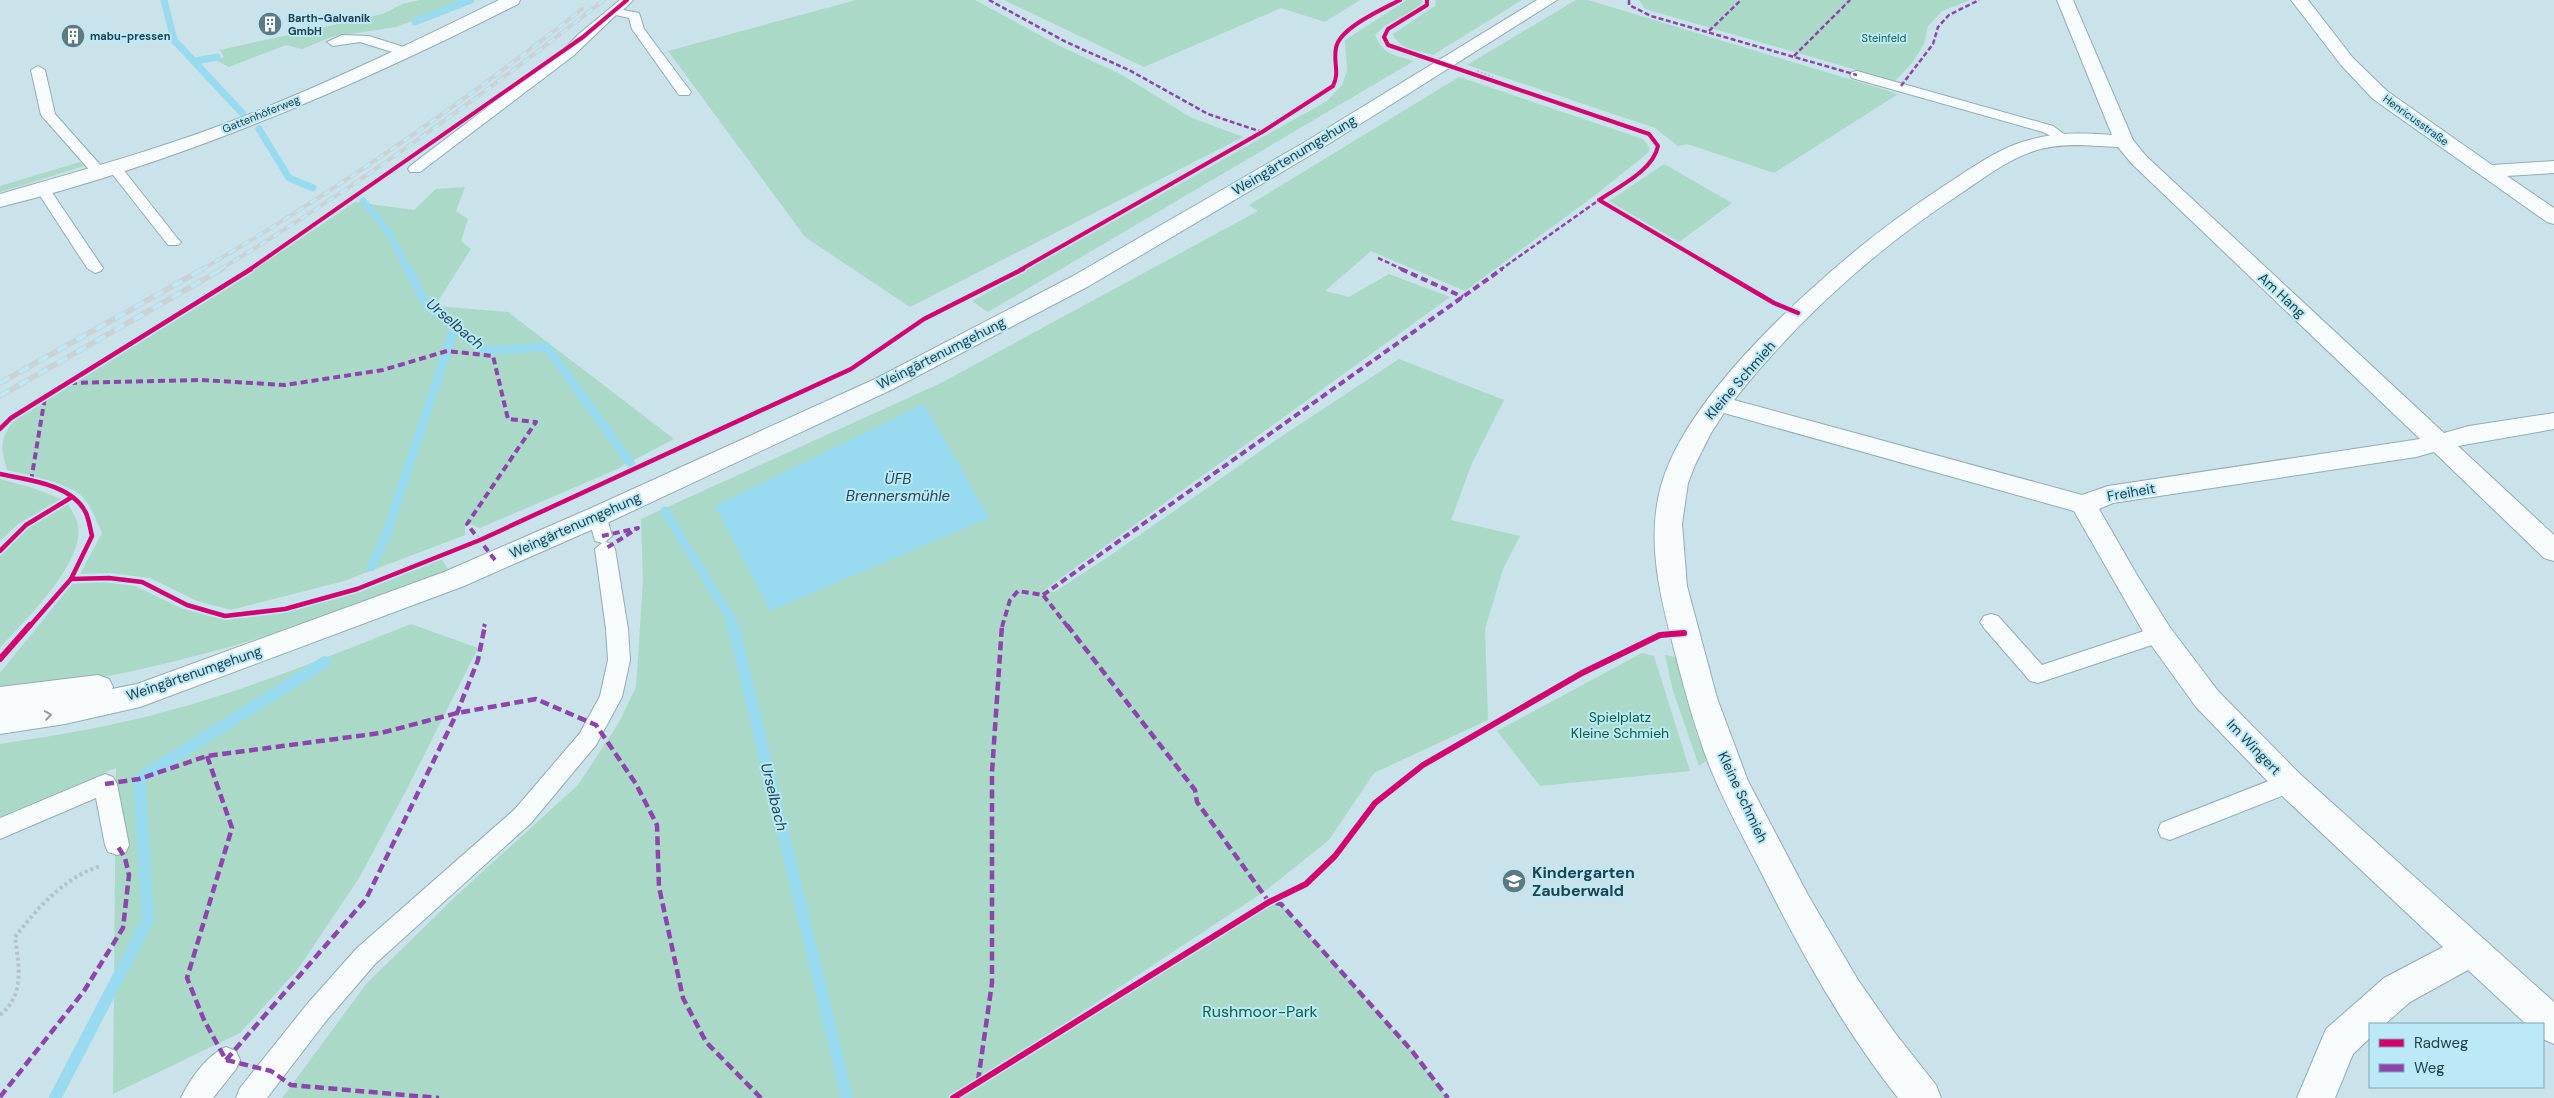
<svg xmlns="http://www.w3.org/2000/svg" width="2554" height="1098" viewBox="0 0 2554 1098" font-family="'DM Sans',sans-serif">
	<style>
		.green { fill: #aad9c8 }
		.water { fill: #98daef }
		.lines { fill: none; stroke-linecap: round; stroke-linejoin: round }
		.stream-far2 { stroke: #98daef; stroke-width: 7 }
		.stream-far1 { stroke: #98daef; stroke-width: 9 }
		.stream { stroke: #98daef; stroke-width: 12 }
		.lane-casing { stroke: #93adb5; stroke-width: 2 }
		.street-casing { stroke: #93adb5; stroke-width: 2 }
		.secondary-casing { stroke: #93adb5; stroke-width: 2 }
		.path-far1 { stroke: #b6c3c6; stroke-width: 2; stroke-dasharray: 2 2; stroke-linecap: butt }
		.path { stroke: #b6c3c6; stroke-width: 4; stroke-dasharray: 3 3; stroke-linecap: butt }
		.lane { fill: #f7fbfc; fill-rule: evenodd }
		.street { fill: #f7fbfc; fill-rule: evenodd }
		.secondary { fill: #f7fbfc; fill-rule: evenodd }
		.rail-far1-casing { stroke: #cad2d4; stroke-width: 4 }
		.rail-casing { stroke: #cad2d4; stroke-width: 5.5 }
		.rail-far1 { stroke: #bce9f8; stroke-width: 2.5; stroke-dasharray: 8; stroke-linecap: butt }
		.rail { stroke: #bce9f8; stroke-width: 4; stroke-dasharray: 11; stroke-linecap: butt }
		.quiet-far2 { stroke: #8e44ad; stroke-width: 2.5; stroke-dasharray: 5 2.5; stroke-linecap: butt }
		.quiet-far1 { stroke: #8e44ad; stroke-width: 4; stroke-dasharray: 7 4; stroke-linecap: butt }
		.quiet { stroke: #8e44ad; stroke-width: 4.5; stroke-dasharray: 9 4.5; stroke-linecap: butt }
		.cycleway-far2-casing { stroke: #bce9f8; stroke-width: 5.5 }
		.cycleway-far1-casing { stroke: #bce9f8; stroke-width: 8 }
		.cycleway-casing { stroke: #bce9f8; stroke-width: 9 }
		.cycleway-far2 { stroke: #d6006c; stroke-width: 4 }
		.cycleway-far1 { stroke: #d6006c; stroke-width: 4.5 }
		.cycleway { stroke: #d6006c; stroke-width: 6 }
		.oneway { stroke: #8c9ea4 }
		.labels { text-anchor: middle; stroke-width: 4; stroke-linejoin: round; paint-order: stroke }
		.far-poi-label { font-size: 11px; font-weight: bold; fill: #21424c; stroke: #bce9f8; text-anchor: start }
		.far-park-label { font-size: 11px; fill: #0c6340; stroke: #bce9f8 }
		.far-street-label { font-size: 11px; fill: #21424c; stroke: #bce9f8 }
		.street-label { font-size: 14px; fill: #21424c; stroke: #bce9f8 }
		.park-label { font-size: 14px; fill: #0c6340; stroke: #bce9f8 }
		.water-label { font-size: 15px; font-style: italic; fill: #214854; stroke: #bce9f8 }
		.near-poi-label { font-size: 16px; font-weight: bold; fill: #21424c; stroke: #bce9f8; text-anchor: start }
		.near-park-label { font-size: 16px; fill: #0c6340; stroke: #bce9f8 }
	</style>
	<rect width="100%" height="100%" fill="#cae2ea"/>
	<!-- green -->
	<g class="green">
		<polygon points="420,0 467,0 396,27 331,37 302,49 286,45 229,67 215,60 224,57 220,50 383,14 402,4"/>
		<polygon points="856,0 975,0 1058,45 1122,75 1190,117 1243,137 910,307 805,237 668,51"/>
		<polygon points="1004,0 1360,0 1325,22 1281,8 1144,67"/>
		<path d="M1407,0h15c0,4 0,4 -3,6 -15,11 -31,15 -44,29 8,20 20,20 39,26l-426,251 -16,-11 355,-200 15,-16 5,-14 -2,-31z"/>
		<path d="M1436,0h86l-89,55c-15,-5 -34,-5 -40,-21l42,-28z"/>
		<polygon points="1576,0 1588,0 1898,94 1774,173 1687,144 1678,146 1655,128 1467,65"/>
		<polygon points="1639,0 1970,0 1942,11 1928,26 1924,44 1913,62 1895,81 1645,9"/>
		<polygon points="1459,77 1643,139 1649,147 1649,152 1594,196 1465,291 1371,251 1325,291 1349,297 1389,274 1450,297 1043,591 1054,592 1105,559 1282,436 1399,359 1504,400 1472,463 1451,520 1520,536 1503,569 1485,629 1488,720 1374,773 1329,840 1265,891 996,1069 1269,902 1281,904 1412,1051 1448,1098 282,1098 367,983 456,896 578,785 618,724 636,687 643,581 641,519 941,383 1258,211 1249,205"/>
		<polygon points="80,162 84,166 0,192 0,186"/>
		<polygon points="1664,164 1732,203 1679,242 1609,201"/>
		<path d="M465,187l-9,24 12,8 -7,22 10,8 -36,57 73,6 166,127 -61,32 -133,57 -15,-6v13l-121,46 -113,29 -34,-9 -47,-23 -40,-5 -30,1 22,-41c-6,-13 -12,-31 -24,-40 -20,-13 -48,-17 -71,-23 -7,-23 -7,-33 9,-52l253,-158 86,-58 59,8 22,-21z"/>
		<polygon points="0,479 33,488 61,499 18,524 0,541"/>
		<path d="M68,504c3,6 9,15 10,21 7,38 -54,96 -78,123v-92l26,-27z"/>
		<path d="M441,558l9,14c-112,42 -220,80 -337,103 -37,8 -76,9 -113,13v-15l72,-89 31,-2 32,4 46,22 39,11 64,-8 74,-20z"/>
		<path d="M411,624l67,24 -71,141 -48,89 -61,91 -58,64 -127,61 3,-326 -116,49v-73c58,-9 115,-18 171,-34 82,-22 161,-55 240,-86z"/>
		<polygon points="1642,653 1654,656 1690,771 1540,786 1497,731"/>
		<polygon points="1665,655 1675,657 1696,733 1707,760 1699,766 1673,691"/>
	</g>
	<!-- water -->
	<polygon class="water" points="924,404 989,518 770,611 715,506"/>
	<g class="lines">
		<!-- stream-far2 -->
		<g class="stream-far2">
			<polyline points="164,0 174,40 243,114"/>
			<polyline points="415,22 471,0"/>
			<polyline points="196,61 217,57"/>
			<polyline points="259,129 289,178 313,188"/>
			<polyline points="363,201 388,231 408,270"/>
		</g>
		<!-- stream-far1 -->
		<g class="stream-far1">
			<polyline points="408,269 426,304 486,351 547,347 631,464"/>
			<polyline points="665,511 731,619 733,627"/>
			<polyline points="371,567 385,538 455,326"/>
		</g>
		<!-- stream -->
		<g class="stream">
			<polyline points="733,625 847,1098"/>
			<polyline points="55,1098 148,920 139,779 325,662"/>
		</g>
		<!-- lane casing -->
		<g class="lane-casing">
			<g id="lane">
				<polygon points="620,0 633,0 623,10 639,13 644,29 691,92 689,95 679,95 632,29 629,18 616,15 573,56 420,172 410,172 408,169 410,166 563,50 579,34"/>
				<polygon points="342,35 369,36 410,49 411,52 405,56 360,42 333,46 327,42"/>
				<polygon points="38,66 45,70 55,114 103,168 105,171 103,174 93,174 41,115 31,70"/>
				<polygon points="1857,71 2053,126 2071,139 2064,143 2043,132 1852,78 1850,75 1852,72"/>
				<polygon points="113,162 118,163 178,239 181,242 178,245 168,245 106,166"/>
				<polygon points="42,184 47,185 103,268 101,271 95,273 87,268 35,188"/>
				<polygon points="598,509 605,511 612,536 605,542 612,544 615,549 628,629 630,660 622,697 596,745 531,823 375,964 326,1021 267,1098 236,1098 240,1088 308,1003 357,948 515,809 580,733 600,696 608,660 606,629 595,549 602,543 595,541 588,516 591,511"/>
				<polygon points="1991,614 1998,616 2042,665 2159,626 2167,628 2170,634 2167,640 2038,683 2030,681 1984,628 1980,622 1984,616"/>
				<polygon points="2289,773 2297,776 2301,783 2297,790 2170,840 2161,837 2158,830 2161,823"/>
				<polygon points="105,774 113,777 117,784 129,845 126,852 117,855 108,852 105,845 96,798 0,839 0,818"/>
				<path d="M226,1047l10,4 4,9 -4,9 -23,29h-32c8,-18 27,-44 45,-51z"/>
			</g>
		</g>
		<!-- street casing -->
		<g class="street-casing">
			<g id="street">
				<path d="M499,0h21l-2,4c-166,84 -337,158 -518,203v-13c76,-22 153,-43 227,-71 93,-36 183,-79 272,-123z"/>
				<path d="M2057,0h16l60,140 13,16 298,277 25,-7 85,-13v16l-96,17 96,89v26l-10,-3 -110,-106 -18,5 -303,46 -14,6 38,66 32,51 49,65 82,83 254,228v42l-11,-5v-15h-17l-58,-54 -58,32 -25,22h-15v14l-17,16 -18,44h-38l29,-69 58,-51 59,-31 -165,-155 -82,-85 -47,-65 -75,-131 -350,-98 -13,20 -16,32 -7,18 -6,41 5,62 30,112 31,83 60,114 50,85 37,53 41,52 5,13h-43c-53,-67 -95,-142 -133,-218 -19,-38 -40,-75 -56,-115 -14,-37 -25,-76 -35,-116 -14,-53 -28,-108 -13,-163 23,-82 122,-174 187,-229 34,-29 71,-55 108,-79 23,-15 46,-31 73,-38 28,-8 55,-7 83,-5zM2080,145l38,2 14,17 288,275 -312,47 -26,9 -348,-95c64,-81 143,-152 229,-208 22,-15 43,-31 68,-40 16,-6 32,-7 49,-7z"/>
				<polygon points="2291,0 2308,0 2353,58 2387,91 2492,165 2554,161 2554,173 2507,176 2554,208 2554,224 2547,222 2373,99 2341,65"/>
			</g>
		</g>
		<!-- secondary casing -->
		<g class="secondary-casing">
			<polygon id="secondary" points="1537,0 1557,0 1319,150 1089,286 893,389 607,523 464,586 140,707 65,724 0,734 0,687 98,675 109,679 113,687 112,689 137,684 444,572 589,509 875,379 1073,276 1305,142"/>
		</g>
		<!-- path-far1 -->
		<polyline class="path-far1" points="1477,71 1493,77"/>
		<!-- path -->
		<path class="path" d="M0,1015c25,-20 19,-49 15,-78 23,-29 49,-60 86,-71"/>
		<!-- lane -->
		<use href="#lane" class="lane"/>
		<!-- street -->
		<use href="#street" class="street"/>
		<!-- secondary -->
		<use href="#secondary" class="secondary"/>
		<!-- rail-far1 casing -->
		<g class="rail-far1-casing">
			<g id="rail-far1">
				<path d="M201,270c133,-78 260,-165 381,-261"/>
				<path d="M219,270c135,-81 262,-173 385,-270"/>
			</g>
		</g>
		<!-- rail casing -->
		<g class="rail-casing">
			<g id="rail">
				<polyline points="0,383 203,269"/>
				<polyline points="0,396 222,269"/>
			</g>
		</g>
		<!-- rail-far1 -->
		<use href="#rail-far1" class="rail-far1"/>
		<!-- rail -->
		<use href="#rail" class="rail"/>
		<!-- quiet-far2 -->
		<g class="quiet-far2">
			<polyline points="989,0 1066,42 1129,70 1208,114 1262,132"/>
			<polyline points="1629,0 1629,5 1651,16 1857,75"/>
			<polyline points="1709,31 1741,0"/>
			<polyline points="1794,56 1850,0"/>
			<polyline points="1901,86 1933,44 1938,27 1949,15 1979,0"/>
			<polyline points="1378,258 1404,270"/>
			<polyline points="1500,270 1599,200"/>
		</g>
		<!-- quiet-far1 -->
		<g class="quiet-far1">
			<polyline points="1401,269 1463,297"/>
			<polyline points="70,383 201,380 285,385 383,370 447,351 493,356 508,419 536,422 467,524 495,560"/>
			<polyline points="31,481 45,397"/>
			<polyline points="602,536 638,528 605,549"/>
			<polyline points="1043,595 1502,269"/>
			<polyline points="484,627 485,624"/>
			<polyline points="1002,627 1010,600 1018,591 1043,595 1068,627"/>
		</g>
		<!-- quiet -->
		<g class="quiet">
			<polyline points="1067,625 1195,790 1197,802 1269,902 1281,904 1412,1051 1448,1098"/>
			<polyline points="207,756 232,828 187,978 204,1020 226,1060 271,1071 291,1085 439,1098"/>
			<polyline points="105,784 139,779 207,756 381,733 457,713 536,699 596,725 636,784 657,825 659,887 683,998 706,1042 761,1098"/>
			<polyline points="226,1060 366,899 457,713 478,660 485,625"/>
			<polyline points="978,1081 992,983 992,772 1002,625"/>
			<polyline points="0,1097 84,991 123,928 129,875 125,858 117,845"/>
		</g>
		<!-- cycleway-far2 casing -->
		<g class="cycleway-far2-casing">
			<g id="cycleway-far2">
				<path d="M1427,0v5l-39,24 -4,8 4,8 261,89 9,12c-5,25 -40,41 -59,54l119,70"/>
				<polyline points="249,270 583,37 627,0"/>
				<path d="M1020,270l242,-138 71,-46c7,-14 0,-23 3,-38 3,-20 47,-39 64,-48"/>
			</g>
		</g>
		<!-- cycleway-far1 casing -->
		<g class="cycleway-far1-casing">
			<g id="cycleway-far1">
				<polyline points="1716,269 1774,303 1798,313"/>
				<polyline points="0,429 11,418 251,269"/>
				<path d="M0,474c28,6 72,10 86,39 3,7 4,15 6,23l-21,43 -42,48"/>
				<polyline points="0,551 26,525 72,497"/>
				<polyline points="71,579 109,578 142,582 187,605 225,616 285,609 357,589 480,540 851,369 924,319 1023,269"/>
			</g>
		</g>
		<!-- cycleway casing -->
		<g class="cycleway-casing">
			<g id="cycleway">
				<polyline points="0,659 30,625"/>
				<polyline points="953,1098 1269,902 1306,884 1335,856 1375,803 1423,765 1582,673 1660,635 1684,633"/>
			</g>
		</g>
		<!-- cycleway-far2 -->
		<use href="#cycleway-far2" class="cycleway-far2"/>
		<!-- cycleway-far1 -->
		<use href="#cycleway-far1" class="cycleway-far1"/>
		<!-- cycleway -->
		<use href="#cycleway" class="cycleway"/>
	</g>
	<!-- one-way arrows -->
	<defs><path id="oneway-chevron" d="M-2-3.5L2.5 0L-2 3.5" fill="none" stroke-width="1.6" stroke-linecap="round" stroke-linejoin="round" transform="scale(1.25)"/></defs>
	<use class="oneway" href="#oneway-chevron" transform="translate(48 715) rotate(-9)"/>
	<!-- icons -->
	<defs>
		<g id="building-disc" transform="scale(1.25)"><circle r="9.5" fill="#5c7a83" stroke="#bce9f8"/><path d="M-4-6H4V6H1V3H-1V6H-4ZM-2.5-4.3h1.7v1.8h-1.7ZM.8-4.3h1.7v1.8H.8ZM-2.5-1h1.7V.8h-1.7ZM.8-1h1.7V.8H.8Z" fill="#fff"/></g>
		<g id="school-disc" transform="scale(1.25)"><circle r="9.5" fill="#5c7a83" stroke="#bce9f8"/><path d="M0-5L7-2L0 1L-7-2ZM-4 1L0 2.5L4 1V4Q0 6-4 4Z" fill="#fff"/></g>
	</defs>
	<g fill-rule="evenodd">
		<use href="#building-disc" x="270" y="24"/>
		<use href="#building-disc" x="73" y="36"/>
		<use href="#school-disc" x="1514" y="881"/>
	</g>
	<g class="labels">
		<!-- far-poi labels -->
		<g class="far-poi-label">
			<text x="288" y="22">Barth-Galvanik<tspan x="288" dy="13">GmbH</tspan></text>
			<text x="90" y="40">mabu-pressen</text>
		</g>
		<!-- far-park labels -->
		<g class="far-park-label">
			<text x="1884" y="42">Steinfeld</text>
		</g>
		<!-- far-street labels -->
		<g class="far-street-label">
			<text transform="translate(261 114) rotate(-22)" y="4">Gattenhöferweg</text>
			<text transform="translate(2416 120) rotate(36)" y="4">Henricusstraße</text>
		</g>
		<!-- street labels -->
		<g class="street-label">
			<text transform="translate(1294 155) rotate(-31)" y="5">Weingärtenumgehung</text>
			<text transform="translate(2282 295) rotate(43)" y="5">Am Hang</text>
			<text transform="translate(941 353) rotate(-27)" y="5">Weingärtenumgehung</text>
			<text transform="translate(1740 380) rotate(-49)" y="5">Kleine Schmieh</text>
			<text transform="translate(2131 492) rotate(-10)" y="5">Freiheit</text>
			<text transform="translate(575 525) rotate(-24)" y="5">Weingärtenumgehung</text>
			<text transform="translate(194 673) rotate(-19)" y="5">Weingärtenumgehung</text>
			<text transform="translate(2254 747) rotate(46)" y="5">Im Wingert</text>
			<text transform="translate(1743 797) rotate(65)" y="5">Kleine Schmieh</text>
		</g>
		<!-- park labels -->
		<g class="park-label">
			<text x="1620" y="722">Spielplatz<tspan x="1620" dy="16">Kleine Schmieh</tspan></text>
		</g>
		<!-- water labels -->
		<g class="water-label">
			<text transform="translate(455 324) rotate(40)" y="5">Urselbach</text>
			<text x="898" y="484">ÜFB<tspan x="898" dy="17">Brennersmühle</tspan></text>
			<text transform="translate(774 797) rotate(76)" y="5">Urselbach</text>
		</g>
		<!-- near-poi labels -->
		<g class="near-poi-label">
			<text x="1532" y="878">Kindergarten<tspan x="1532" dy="18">Zauberwald</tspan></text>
		</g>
		<!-- near-park labels -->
		<g class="near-park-label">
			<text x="1260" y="1017">Rushmoor-Park</text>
		</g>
	</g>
	<!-- legend -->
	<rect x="2369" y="1023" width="175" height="65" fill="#bce9f8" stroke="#7ea6b3"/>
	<rect x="2379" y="1039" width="25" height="8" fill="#d6006c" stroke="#7ea6b3"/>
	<text x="2414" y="1048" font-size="15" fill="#21424c">Radweg</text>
	<rect x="2379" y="1064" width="25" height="8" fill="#8e44ad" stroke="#7ea6b3"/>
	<text x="2414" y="1073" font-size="15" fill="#21424c">Weg</text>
</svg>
